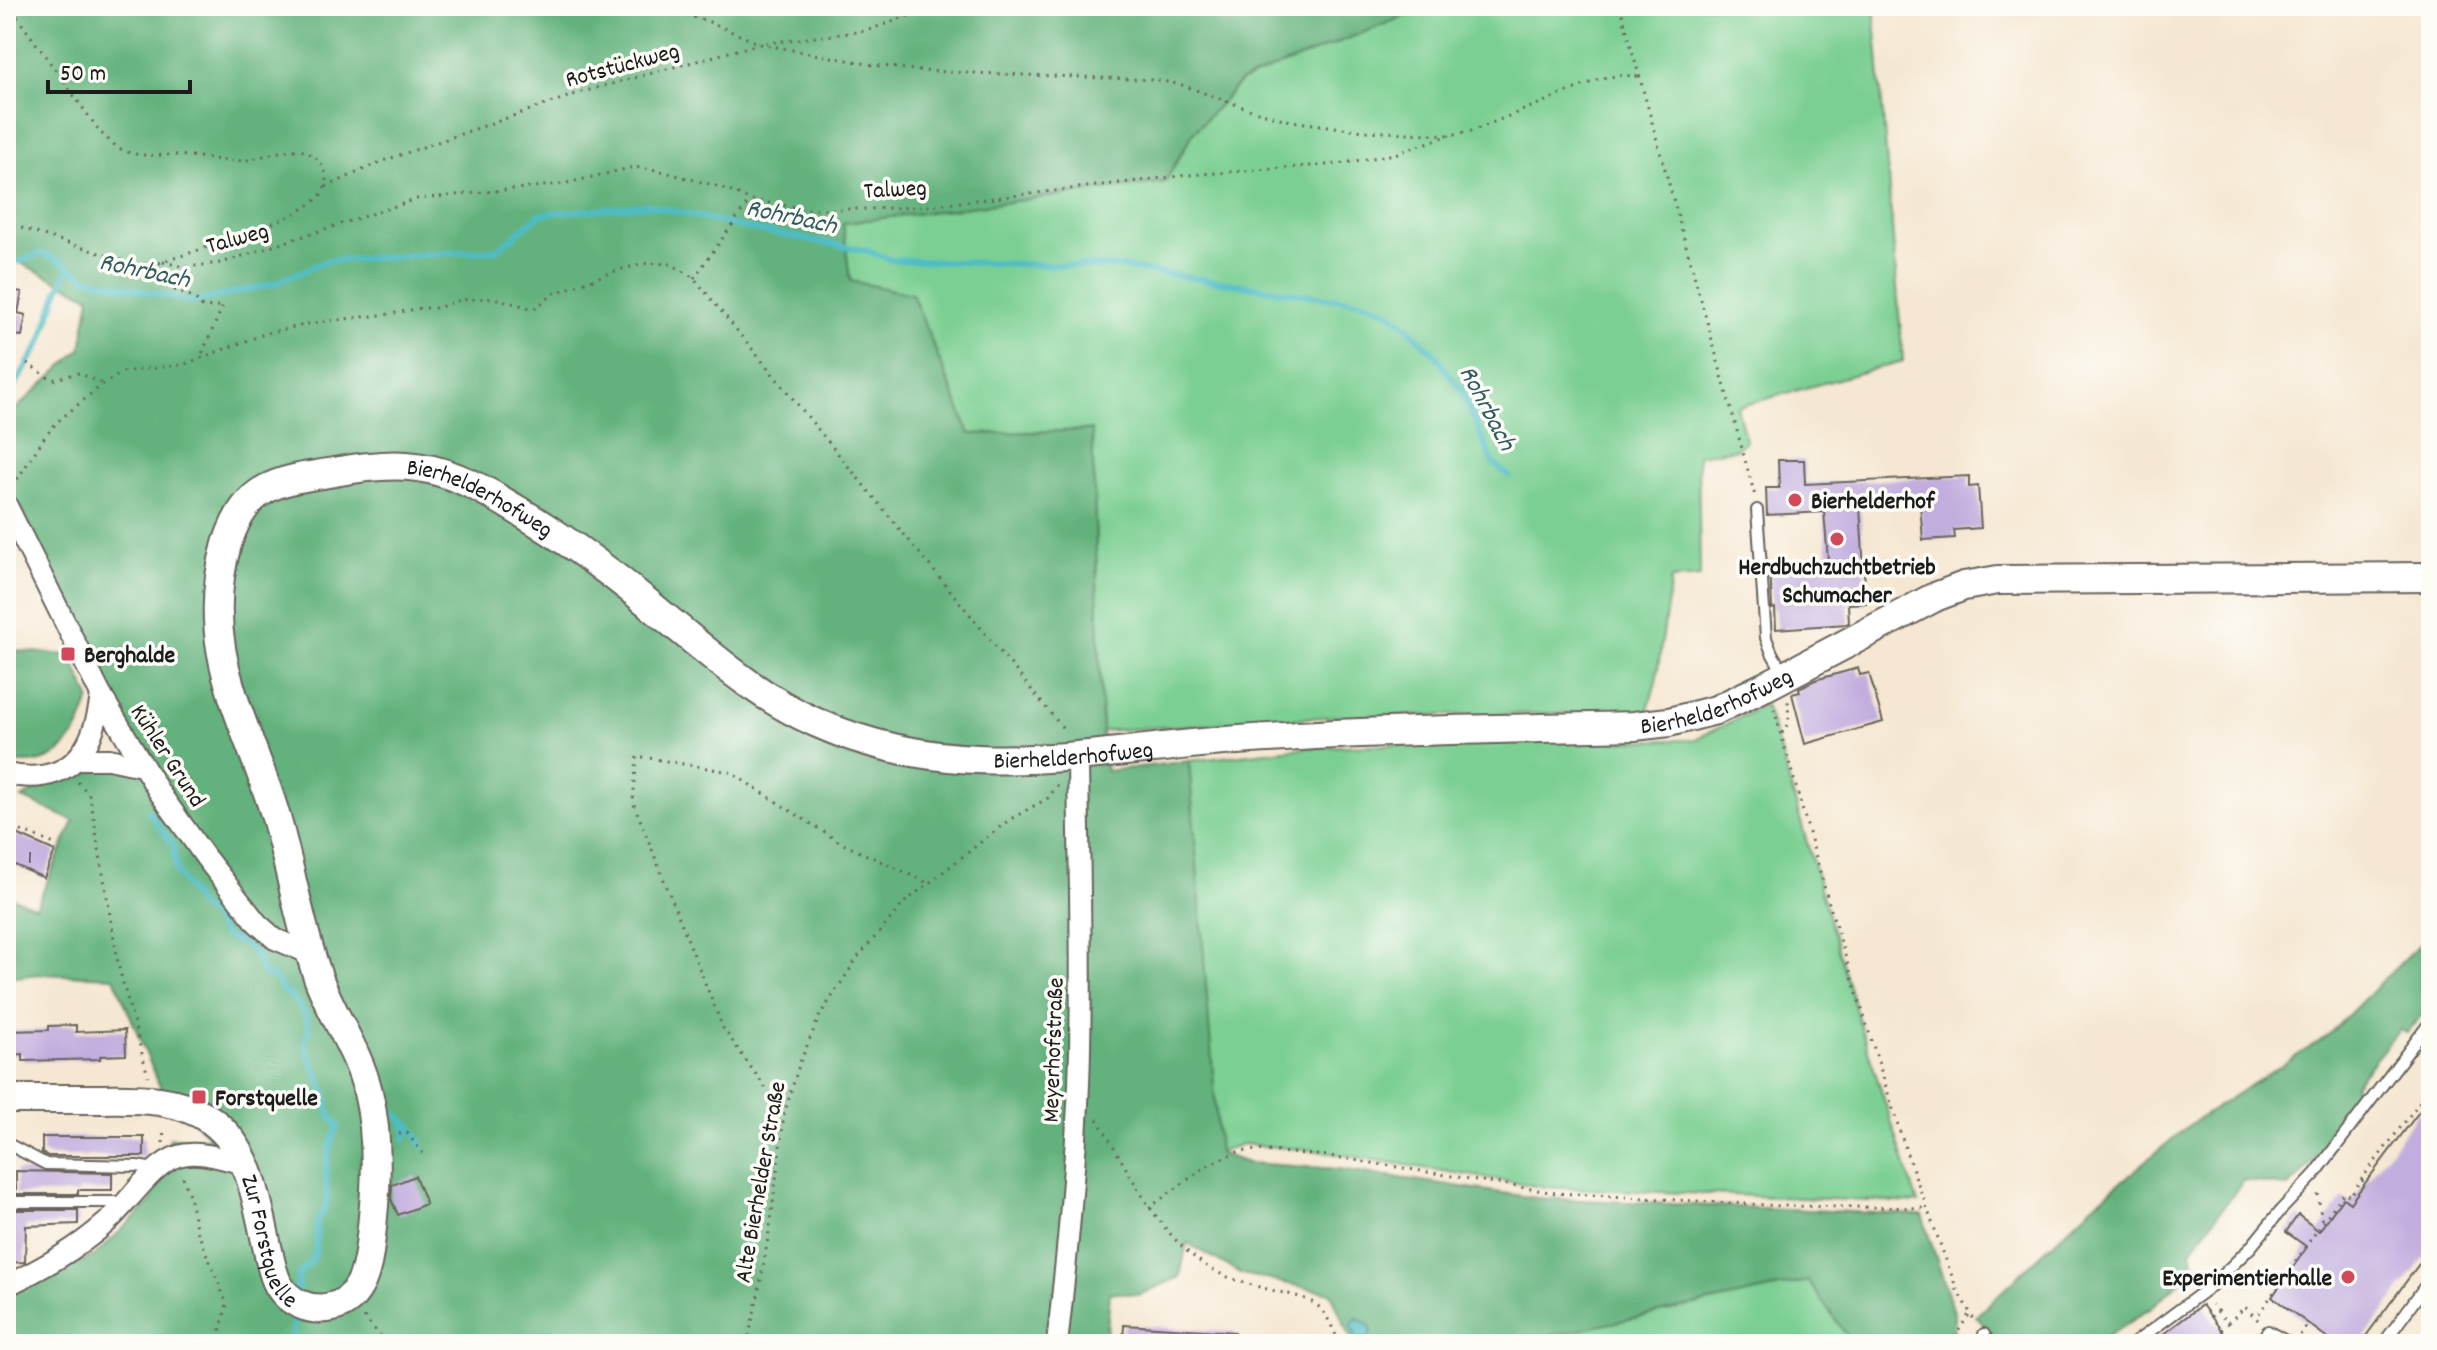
<svg xmlns="http://www.w3.org/2000/svg" width="2437" height="1350" viewBox="0 0 2437 1350" font-family="Dekko,sans-serif">
	<style>
		.green { fill: #7bcf93; stroke: #4c7658; stroke-width: 2 }
		.forest { fill: #64b27d; stroke: #40674c; stroke-width: 2 }
		.water { fill: #4ebcc4; stroke: #356c70; stroke-width: 2 }
		.lines { fill: none; stroke-linecap: round; stroke-linejoin: round }
		.stream { stroke: #4ebcc4; stroke-width: 6 }
		.building { fill: #c2aede }
		.lane-casing { stroke: #68635b; stroke-width: 14 }
		.street-casing { stroke: #68635b; stroke-width: 24 }
		.secondary-casing { stroke: #68635b; stroke-width: 32 }
		.path { stroke: #68635b; stroke-width: 3; stroke-dasharray: 2 6; stroke-linecap: butt }
		.lane { stroke: #fff; stroke-width: 10 }
		.street { stroke: #fff; stroke-width: 20 }
		.secondary { stroke: #fff; stroke-width: 28 }
		.poi-dot { fill: #d1495b; stroke: #fdfcf7; stroke-width: 3 }
		.labels { text-anchor: middle; stroke-width: 7; stroke-linejoin: round; paint-order: stroke }
		.number-label { font-size: 20px; fill: #46404c }
		.street-label { font-size: 24px; fill: #1c1c1c; stroke: #fdfcf7 }
		.poi-label { font-size: 24px; font-weight: bold; fill: #1c1c1c; stroke: #fdfcf7; text-anchor: start }
		.water-label { font-size: 26px; font-style: italic; fill: #305c5f; stroke: #fdfcf7 }
	</style>
	<rect width="100%" height="100%" fill="#fdfcf7"/>
	<filter id="ink" filterUnits="userSpaceOnUse"><feTurbulence type="fractalNoise" baseFrequency=".0125" numOctaves="2"/><feDisplacementMap in="SourceGraphic" scale="16" xChannelSelector="R" yChannelSelector="G"/><feConvolveMatrix kernelMatrix="1 2 1 2 8 2 1 2 1" color-interpolation-filters="sRGB"/></filter>
	<filter id="wash" filterUnits="userSpaceOnUse"><feTurbulence type="fractalNoise" baseFrequency=".006" numOctaves="4" result="noise"/><feDisplacementMap in="SourceGraphic" scale="32" xChannelSelector="R" yChannelSelector="G"/><feGaussianBlur stdDeviation="1.8" result="paint"/><feColorMatrix in="noise" values="0 0 0 0 0 0 0 0 0 0 0 0 0 0 0 0 0 1.4 0 .05"/><feComposite in="paint" operator="in"/></filter>
	<g filter="url(#wash)">
		<rect width="100%" height="100%" fill="#f5e7d1"/>
		<!-- green -->
		<g class="green">
			<polygon points="1430,6 1874,6 1903,361 1737,407 1746,441 1736,449 1698,455 1700,577 1671,579 1656,682 1647,712 1324,717 1102,731 1092,430 970,434 912,294 850,281 843,223 1165,182 1193,133 1241,81"/>
			<polygon points="1765,705 1782,757 1863,1035 1918,1203 1543,1187 1318,1151 1242,1144 1218,1153 1189,761 1312,747 1476,742 1694,740"/>
			<polygon points="1808,1281 1853,1344 1536,1344 1535,1339"/>
		</g>
		<!-- forest -->
		<g class="forest">
			<polygon points="6,6 1430,6 1241,81 1193,133 1165,182 843,223 850,281 912,294 970,434 1092,430 1102,731 1106,771 1189,761 1219,1153 1247,1163 1340,1169 1536,1198 1922,1215 1954,1312 1954,1344 1853,1344 1808,1281 1536,1339 1536,1344 1353,1344 1331,1293 1242,1274 1187,1243 1180,1277 1139,1295 1110,1292 1106,1344 6,1344 6,1295 94,1256 150,1203 170,1138 211,1138 161,1089 114,977 39,974 6,978 6,895 36,907 74,821 22,798 81,764 138,770 127,728 6,478 6,449 10,447 6,437 6,418 81,349 90,297 6,256"/>
			<path d="M6,650l64,5 20,43c-12,43 -34,73 -84,63z"/>
			<polygon points="2431,933 2431,1005 2407,1033 2399,1030 2354,1085 2360,1094 2320,1154 2289,1187 2244,1180 2191,1250 2194,1268 2150,1309 2096,1344 2000,1344 1976,1316 2090,1208 2189,1125 2326,1037"/>
		</g>
		<!-- water -->
		<polygon class="water" points="1357,1318 1371,1327 1369,1340 1357,1339 1351,1325"/>
		<g class="lines">
			<!-- stream -->
			<g class="stream">
				<path d="M6,262l16,-1 20,-8 14,6 30,19 107,24 80,-18 54,-23 170,-11 44,-36 107,-9 93,22 127,24 23,9 230,7 207,31c50,4 61,8 95,45 4,4 10,8 14,13 8,11 12,22 23,31l33,76 16,13"/>
				<polyline points="6,400 41,342 57,294 69,269"/>
				<path d="M149,812l24,33 4,27 21,33 13,10 13,20 19,9 12,9 7,19 14,7 6,11 10,7 13,17 4,16 -4,10 1,9 19,43 4,21 9,13c-8,15 -11,31 -12,48 -1,11 3,23 0,32 -2,7 -8,10 -9,17 -2,28 5,30 -18,51l-2,18"/>
				<polyline points="380,1103 409,1124 422,1145"/>
				<polyline points="402,1119 407,1133 405,1139"/>
				<polyline points="291,1344 296,1316"/>
			</g>
		</g>
		<g id="blocks">
			<!-- building -->
			<g class="building">
				<polygon points="6,289 22,292 18,313 26,315 22,336 14,335 14,339 6,338"/>
				<polygon points="1778,460 1804,460 1805,484 1969,476 1969,487 1978,486 1981,528 1954,530 1955,538 1923,540 1920,504 1860,507 1866,603 1848,604 1849,623 1846,624 1776,629 1775,608 1772,609 1770,564 1828,560 1824,512 1767,515 1766,488 1779,488"/>
				<polygon points="1858,668 1860,675 1869,673 1883,722 1805,744 1792,694 1800,692 1799,688 1815,680"/>
				<polygon points="6,829 55,851 44,878 6,861"/>
				<polygon points="76,1025 76,1032 125,1030 126,1055 100,1056 100,1059 23,1061 23,1054 6,1055 6,1031 49,1030 49,1026"/>
				<polygon points="2431,1096 2431,1261 2425,1256 2360,1344 2336,1344 2272,1297 2307,1247 2286,1232 2298,1215 2319,1231 2343,1198 2350,1203"/>
				<polygon points="42,1137 144,1137 144,1156 48,1156 42,1153"/>
				<polygon points="16,1171 112,1173 112,1190 78,1190 78,1194 16,1194"/>
				<polygon points="415,1176 426,1204 398,1215 391,1199 392,1185"/>
				<polygon points="6,1210 78,1210 78,1224 26,1226 25,1262 6,1263"/>
				<polygon points="2202,1305 2232,1344 2150,1344"/>
				<polygon points="1124,1325 1235,1332 1234,1344 1123,1344"/>
			</g>
		</g>
	</g>
	<g filter="url(#ink)">
		<use href="#blocks" fill-opacity="0" stroke="#68635b" stroke-width="2"/>
		<g class="lines">
			<!-- lane casing -->
			<g class="lane-casing">
				<g id="lane">
					<polyline points="1757,510 1766,638 1772,653 1784,674"/>
					<polyline points="6,1143 46,1164 137,1166 154,1169"/>
					<polyline points="6,1202 126,1202"/>
					<polyline points="1984,1334 1990,1344"/>
					<polyline points="2133,1344 2211,1286 2250,1248 2281,1210 2315,1174 2431,1021"/>
					<polyline points="2258,1344 2268,1331 2291,1344"/>
					<polyline points="2383,1344 2431,1278"/>
				</g>
			</g>
			<!-- street casing -->
			<g class="street-casing">
				<g id="street">
					<polyline points="6,504 101,695 159,792 206,858 257,923 275,939 311,954"/>
					<polyline points="78,759 109,759 142,766"/>
					<path d="M6,774c63,13 88,-22 95,-79"/>
					<path d="M6,1286c36,-18 70,-36 100,-63 21,-18 46,-59 72,-67 21,-7 47,4 67,8"/>
					<path d="M1057,1344c10,-86 18,-173 22,-260 4,-109 0,-218 -1,-327"/>
				</g>
			</g>
			<!-- secondary casing -->
			<g class="secondary-casing">
				<g id="secondary">
					<path id="s1" d="M6,1099c28,0 56,0 84,0 41,0 86,-4 122,22 39,29 45,81 55,125 3,13 5,28 12,40 10,16 29,25 48,22 32,-4 40,-35 43,-63 6,-50 10,-103 -2,-153 -10,-42 -36,-76 -50,-115 -19,-53 -27,-109 -43,-163 -29,-95 -78,-165 -48,-270 7,-22 18,-44 39,-55 20,-11 46,-13 68,-17 27,-5 56,-9 83,-5 38,5 71,25 102,44 52,31 101,68 147,107 48,39 92,79 149,104 121,54 231,38 357,24 42,-5 84,-7 126,-10 112,-7 224,-7 336,-10l35,-4 47,-12 50,-24 169,-89 29,-11 34,-6 433,-3"/>
				</g>
			</g>
			<!-- path -->
			<g class="path">
				<polyline points="655,6 707,21 760,44 874,65 921,71 1157,80 1182,85 1254,111 1291,121 1365,131 1450,135 1472,131 1602,78 1623,75 1639,77"/>
				<polyline points="1620,6 1755,496"/>
				<polyline points="766,43 866,31 936,6"/>
				<polyline points="326,187 380,162 582,92 759,44"/>
				<path d="M6,223l130,42 11,1 16,-4c36,-13 134,-41 157,-66 8,-10 8,-23 0,-34 -6,-7 -16,-13 -26,-12 -16,0 -32,8 -48,10 -22,3 -44,-4 -67,-5 -18,-1 -36,3 -54,-4 -10,-4 -16,-11 -24,-18l-92,-127"/>
				<polyline points="163,262 186,267 221,263 417,199 563,184 634,167 657,170 720,187 750,200 808,209 864,209 919,207 1188,175 1338,164 1395,154 1450,135"/>
				<path d="M155,265c4,8 7,17 14,22 13,8 25,6 33,20l21,-1 -23,52"/>
				<polyline points="694,278 750,200"/>
				<polyline points="27,363 52,380 79,373 103,384"/>
				<polyline points="13,486 44,438 57,422 103,384 123,372 185,364 267,333 318,322 390,314 421,308 437,308 460,300 494,298 534,309 555,293 618,270 648,263 671,264 694,278 1066,732"/>
				<polyline points="1774,709 1830,907 1906,1151 1957,1290 1976,1323"/>
				<polyline points="1782,733 1789,724 1788,700"/>
				<polyline points="78,782 90,796 119,968 148,1076"/>
				<polyline points="6,825 57,845"/>
				<polyline points="784,1114 723,1028 633,802 637,756 730,772 841,843 928,883"/>
				<path d="M1097,1119c32,50 56,111 108,146 17,12 42,19 62,24 17,5 38,6 52,18 10,10 15,25 21,37"/>
				<polyline points="399,1134 407,1133 424,1155"/>
				<polyline points="163,1143 164,1127"/>
				<polyline points="183,1177 190,1198 196,1228 227,1304 217,1344"/>
				<polyline points="2361,1180 2431,1087"/>
				<polyline points="2318,1194 2322,1222"/>
				<polyline points="1149,1208 1201,1170 1218,1160 1238,1152 1256,1150 1329,1156 1556,1193 1783,1206 1926,1208"/>
				<polyline points="2217,1311 2228,1323 2221,1330"/>
				<polyline points="364,1317 380,1336 393,1344"/>
				<polyline points="2211,1317 2217,1311 2212,1305"/>
				<polyline points="2258,1320 2256,1318 2344,1192 2350,1196 2361,1180 2365,1182"/>
				<polyline points="2228,1323 2245,1307 2256,1318"/>
				<polyline points="2300,1335 2308,1324"/>
				<polyline points="747,1344 759,1291 771,1220 784,1114 800,1062 820,1015 858,957 905,902 1009,820 1048,798 1059,783"/>
				<polyline points="1950,1344 1970,1313"/>
			</g>
			<!-- lane -->
			<use href="#lane" class="lane"/>
			<!-- street -->
			<use href="#street" class="street"/>
			<!-- secondary -->
			<use href="#secondary" class="secondary"/>
		</g>
	</g>
	<!-- markers -->
	<g class="poi-dot">
		<circle cx="1795" cy="500" r="8"/>
		<circle cx="1837" cy="539" r="8"/>
		<rect x="60" y="646" width="16" height="16" rx="4"/>
		<rect x="191" y="1089" width="16" height="16" rx="4"/>
		<circle cx="2348" cy="1277" r="8"/>
	</g>
	<g class="labels">
		<!-- number labels -->
		<g class="number-label">
			<text x="30" y="863">1</text>
		</g>
		<!-- street labels -->
		<g class="street-label">
			<text transform="translate(622 64) rotate(-15)" y="8">Rotstückweg</text>
			<text transform="translate(895 188) rotate(-3)" y="8">Talweg</text>
			<text transform="translate(237 237) rotate(-15)" y="8">Talweg</text>
			<text dy="8" stroke="none"><textPath href="#s1" startOffset="1552">Bierhelderhofweg</textPath></text>
			<text dy="8" stroke="none"><textPath href="#s1" startOffset="2870">Bierhelderhofweg</textPath></text>
			<text dy="8" stroke="none"><textPath href="#s1" startOffset="2222">Bierhelderhofweg</textPath></text>
			<text transform="translate(169 755) rotate(57)" y="8">Kühler Grund</text>
			<text transform="translate(1052 1050) rotate(-88)" y="8">Meyerhofstraße</text>
			<text transform="translate(759 1182) rotate(-80)" y="8">Alte Bierhelder Straße</text>
			<text dy="8" stroke="none"><textPath href="#s1" startOffset="346">Zur Forstquelle</textPath></text>
		</g>
		<!-- poi labels -->
		<g class="poi-label">
			<text x="1811" y="508">Bierhelderhof</text>
			<text x="1837" y="574" text-anchor="middle">Herdbuchzuchtbetrieb<tspan x="1837" dy="28">Schumacher</tspan></text>
			<text x="84" y="662">Berghalde</text>
			<text x="215" y="1105">Forstquelle</text>
			<text x="2332" y="1285" text-anchor="end">Experimentierhalle</text>
		</g>
		<!-- water labels -->
		<g class="water-label">
			<text transform="translate(792 215) rotate(12)" y="9">Rohrbach</text>
			<text transform="translate(145 269) rotate(12)" y="9">Rohrbach</text>
			<text transform="translate(1489 407) rotate(62)" y="9">Rohrbach</text>
		</g>
	</g>
	<!-- margin -->
	<rect width="2437" height="1350" fill="none" stroke="#fdfcf7" stroke-width="32"/>
	<!-- scale -->
	<path d="M48 80v12h142v-12" fill="none" stroke="#1c1c1c" stroke-width="4"/>
	<text x="60" y="80" font-size="24" fill="#1c1c1c" stroke="#fdfcf7" stroke-width="6" paint-order="stroke">50 m</text>
</svg>
